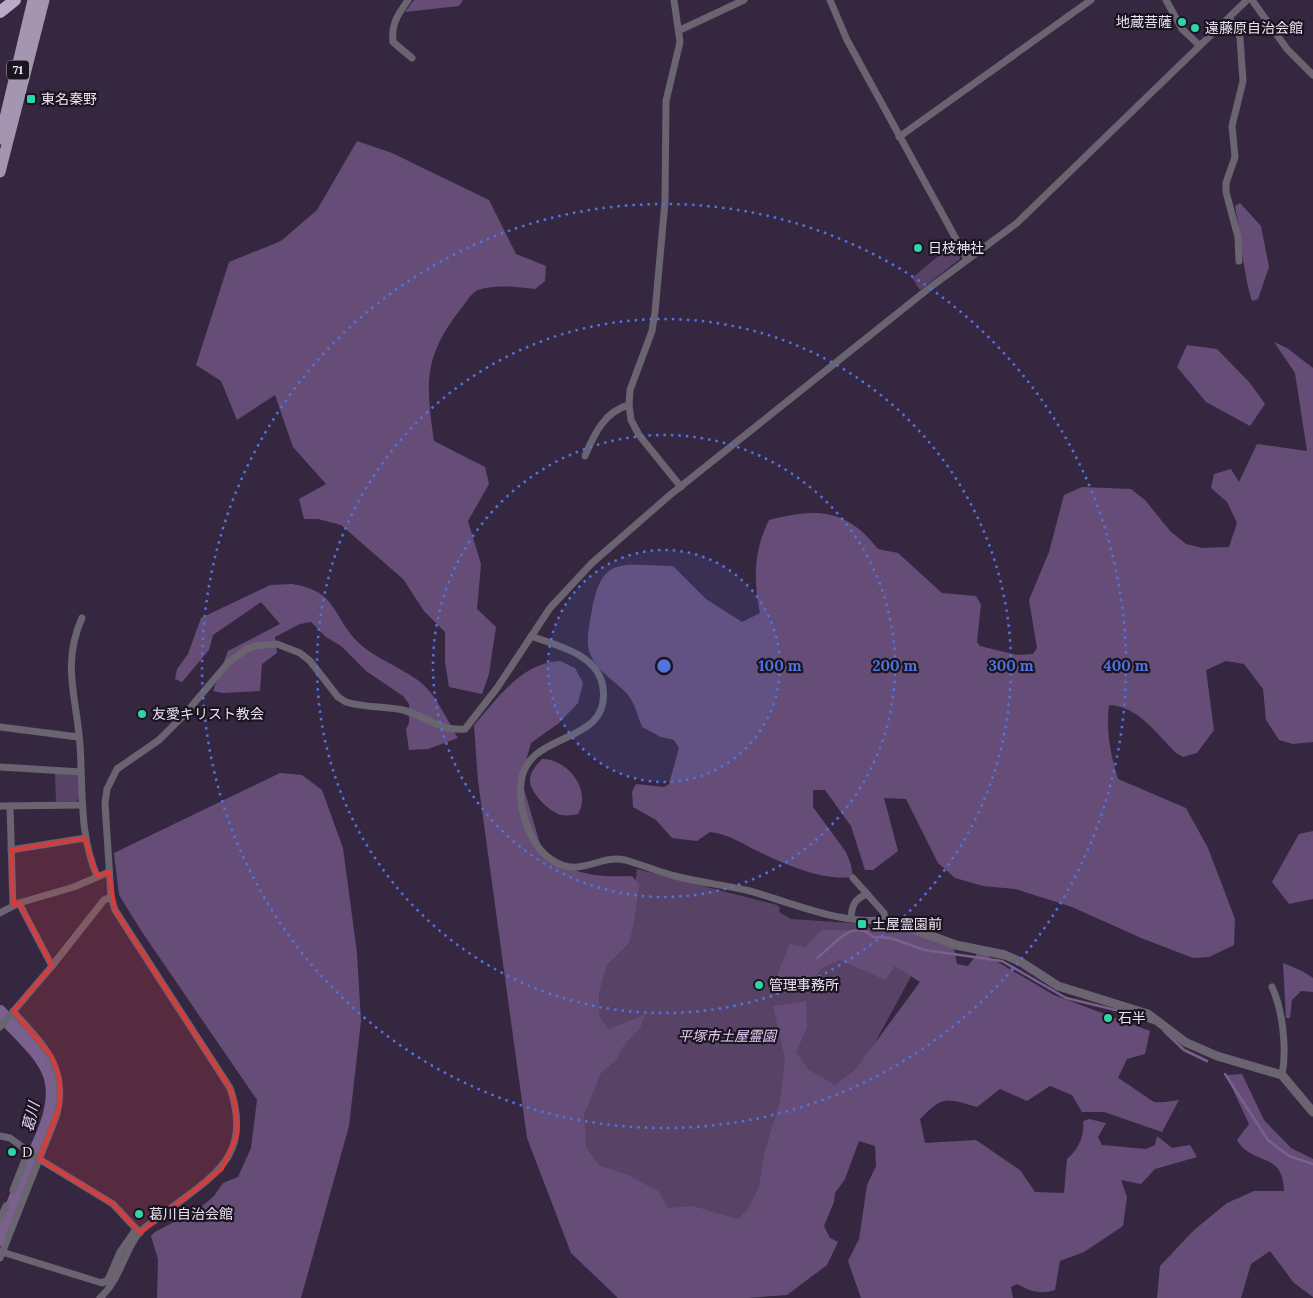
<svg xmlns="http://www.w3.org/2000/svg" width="1313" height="1298" viewBox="0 0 1313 1298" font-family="Lora,'Noto Sans JP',serif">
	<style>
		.green { fill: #584367 }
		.forest { fill: #654d77 }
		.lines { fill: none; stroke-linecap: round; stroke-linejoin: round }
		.stream { stroke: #7a618d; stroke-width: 2.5 }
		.river { stroke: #7a618d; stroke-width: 14 }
		.minor { stroke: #6a6370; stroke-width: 7 }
		.tertiary { stroke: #6a6370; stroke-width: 9 }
		.primary { stroke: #a495b0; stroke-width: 11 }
		.motorway { stroke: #bba9c9; stroke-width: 12 }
		.marked { fill: #d83b3c; fill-opacity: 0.2; stroke: #d83b3c; stroke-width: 4; stroke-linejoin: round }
		.ring { fill: none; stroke: #5073df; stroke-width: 2.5; stroke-dasharray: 2.5 5 }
		.poi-dot { fill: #30d4a9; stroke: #1a141f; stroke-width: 2 }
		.labels { text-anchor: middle; stroke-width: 4.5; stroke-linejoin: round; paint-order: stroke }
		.shield { fill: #1a141f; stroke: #aca4b3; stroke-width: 1 }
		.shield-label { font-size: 12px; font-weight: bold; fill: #ebe2f3 }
		.poi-label { font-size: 14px; fill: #ebe2f3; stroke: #1a141f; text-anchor: start }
		.park-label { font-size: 14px; font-style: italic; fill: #e3ccf5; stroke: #1a141f }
		.water-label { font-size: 15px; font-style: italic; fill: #e4cdf6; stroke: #1a141f }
		.centre { fill: #5073df; stroke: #1a141f; stroke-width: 2.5 }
		.ring-label { font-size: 15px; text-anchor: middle; font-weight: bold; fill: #5073df; stroke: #1a141f; stroke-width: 4.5; stroke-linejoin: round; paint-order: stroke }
	</style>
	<rect width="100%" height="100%" fill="#362741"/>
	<!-- green -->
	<g class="green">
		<polygon points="954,243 961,253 960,259 920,290 912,278"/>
		<polygon points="55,772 75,773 78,777 80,798 76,801 56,802"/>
		<polygon points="637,869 777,905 780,908 779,912 791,919 865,924 873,931 930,942 833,1119 741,1248 604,1176 582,1149 578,1100 602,966 629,935"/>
	</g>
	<!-- forest -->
	<g class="forest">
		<polygon points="414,0 463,0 459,6 405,12"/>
		<path d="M357,141l35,12 97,47 27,54 30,12 -1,15 -10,8c-18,-2 -39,-5 -57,1 -7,3 -13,14 -18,20 -37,47 -34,75 -26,131l51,26 4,17 -21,37 13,43 -4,45 19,18 -7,47 -7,20 -33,-7 -4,-25v-30l-21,-21 -21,-32 -62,-54 -23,-6h-14l-5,-20 27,-15 -33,-37 -18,-52 -38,25 -16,-39 -25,-16 33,-103 52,-21 36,-31z"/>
		<path d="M1240,203l21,23 8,41 -11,32 -6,2c-10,-31 -10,-63 -17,-95z"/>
		<path d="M1274,342l13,6 26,20v374l-20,2 -14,-4 -13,-20 -3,-31 -19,-25 -18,-3 -20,9 8,60 -17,23 -14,4 -7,-4c-19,-19 -38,-47 -67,-48 -3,26 1,48 9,74l68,29 22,40 27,71 -1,26 -25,12 -16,1 -52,-20 -69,-31 -57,-18 -32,-3 -28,-8 -17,-15 -32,-64 -22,-1 14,53 -25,19h-8l-14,-44 -26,-36h-12v17l33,45 5,13 2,12c-34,4 -70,-14 -100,-28 -15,-8 -26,-15 -43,-17l-13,9 -25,-3 -16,-18 -23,-13 -1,-15 4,-8 28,3 5,-3 10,-36 -5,-8 -13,-3 -19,-10c-4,-11 -7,-23 -14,-32 -11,-13 -30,-23 -37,-39 -6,-11 -2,-29 0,-41 10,-62 30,-49 82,-49l33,33 36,23 18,-9c-7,-33 -6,-63 9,-93 47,-12 77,-12 109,29l20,4 44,40 34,3 5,9 -4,37 3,4 37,9 16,-1 4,-6 -8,-48 20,-48 15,-57 18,-8 49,2 14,11 25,31 16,13 16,4 27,-1 8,-24 -10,-21 -16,-14 3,-14 17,-5 8,13 18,-38 50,7 -12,-78z"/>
		<polygon points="1187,345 1217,349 1250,383 1265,404 1250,426 1206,402 1177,367"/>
		<path d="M292,584c46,7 39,31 66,58 12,13 45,27 61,39 17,13 28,39 39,57l-30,11 -19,1 -3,-21 3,-6v-19l-6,-8 -37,-25 -25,-25 -15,-9 -15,-15 -11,2 -25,13 2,16 -15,11 -2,27 -37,2 -10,-2 15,-40 52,-27 -19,-22 -48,33 -4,15 -27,32 -7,-3 2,-10 11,-15 13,-36 69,-33z"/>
		<path d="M560,661l15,7 8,15 -5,20 -19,20 -28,20 -10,36 22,75c36,21 48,23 89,22l7,8 -5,39 -5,20 -22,22 -8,27v24l9,13 37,-14 -5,13 -16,17 -8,15 -15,13 -17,42 2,33 14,18 28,9 30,16 10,17 25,-2 45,13 10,-10 11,-22 5,-33 16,-53 5,-42 -12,-53 33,-5 1,26 -11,26 13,17 26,15 20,-15 65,-88 -25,-16 -10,14 -45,-20 -18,8 -13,17h-24l-14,4 19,-45 15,3 17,-17h79l52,13 4,21 11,2 11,-15 75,44 96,36 -5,23 -18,5 -9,19c6,3 34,23 36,24 8,1 17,-1 25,-2l-17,32 -58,-20h-22l-10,-17 -22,-9 -23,15 -27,-12 -23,18c-31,-9 -34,-12 -57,12l5,24 51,-3 44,30 15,22 29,1 3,-34c11,-9 18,-23 16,-38l6,-2 17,4 -8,14 4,8 44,4 9,-4 2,-9 15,12 18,-3 7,12 -42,12 -14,15 -20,-4 6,17 -4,29 -39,26 -24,9 -5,29c-15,5 -25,1 -38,-6l-6,3 2,11h-152l-13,-37 11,-22 8,-54 9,-19 -1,-20 -16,-5 -14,38 -10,14 -1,9 -10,24 6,12 8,4 -11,23 -40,30 -41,3h-128l-47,-45 -44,-115 -49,-357 -4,-56c24,-27 47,-62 86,-64z"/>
		<path d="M542,759c26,0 50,31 36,55 -5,1 -11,2 -16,1 -12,-2 -33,-23 -32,-36 1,-8 7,-15 12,-20z"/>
		<polygon points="280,773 302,775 322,790 343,848 357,953 361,1021 349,1126 301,1298 157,1298 158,1259 151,1236 155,1232 200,1208 214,1196 223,1183 238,1177 251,1148 257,1100 142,932 119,895 114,853"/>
		<polygon points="1313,831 1313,899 1289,904 1272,882 1299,834"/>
		<polygon points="1283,963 1302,971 1313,978 1313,992 1301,991 1292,1000 1290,1018 1286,1018"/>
		<path d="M1242,1074l22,46 27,28 22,11v138l-19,-14 -24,-32 -19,13 -10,34h-84l3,-32 34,-36 33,-27 27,-12h30c-1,-41 -31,-24 -47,-51l12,-16 -23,-49z"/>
	</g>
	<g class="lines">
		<!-- stream -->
		<g class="stream">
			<path d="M817,958c17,-13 36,-41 56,-21l17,1 35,12 77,11 64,37 62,15 26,10"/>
			<polyline points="1164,1031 1184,1050 1207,1061"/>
			<polyline points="1225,1074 1268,1140 1289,1156 1313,1164"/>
		</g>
		<!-- river -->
		<path class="river" d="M0,1012c16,20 37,35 48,58 15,32 -8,70 -20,98 -10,23 -19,47 -28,71"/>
		<!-- minor -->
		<g class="minor">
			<path d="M408,0c-10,15 -17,23 -15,42l19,16"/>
			<polyline points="674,0 680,42 666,101 665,202 655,312 652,331 630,390 629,405 631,420 639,435 681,487"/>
			<polyline points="830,0 847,40 967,259"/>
			<polyline points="1166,0 1182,29 1199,45"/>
			<polyline points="1252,0 1287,49 1313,75"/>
			<polyline points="1229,18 1238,30 1240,38 1243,81 1232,126 1235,157 1226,183 1226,192 1238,237 1239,261"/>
			<polyline points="680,30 744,0"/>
			<polyline points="899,137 1091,0"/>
			<path d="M585,456c9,-22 20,-45 44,-51"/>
			<path d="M82,618c-21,46 -5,81 -2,127 3,45 -1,89 17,131"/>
			<path d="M531,636c26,10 68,18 72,52 8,59 -77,41 -82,95 -3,26 9,63 31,77 28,19 46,-6 73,0 18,5 36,13 54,17 23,6 47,8 71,14 37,10 97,36 135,28l-1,-6 -31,-35"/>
			<polyline points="0,727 78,737"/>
			<polyline points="0,767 81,772"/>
			<polyline points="0,806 82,805"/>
			<polyline points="10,806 13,906"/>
			<polyline points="11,850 85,838"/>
			<polyline points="19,903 52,966"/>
			<polyline points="0,913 19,903 74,887 109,872"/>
			<path d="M851,918c1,-14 4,-19 16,-24"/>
			<path d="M1272,987c11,24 15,63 10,88"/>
			<polyline points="0,1027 52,966 104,900 111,897"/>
			<polyline points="0,1136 10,1138 39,1159 113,1204 140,1233"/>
			<polyline points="13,1190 28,1152"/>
			<polyline points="0,1219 6,1206"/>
			<polyline points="2,1252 102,1283 108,1280 120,1252 136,1229"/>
			<path d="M0,1258l56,-141c14,-49 -13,-72 -43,-106"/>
			<path d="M100,1298c21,-20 23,-44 39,-65 6,-7 17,-13 24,-19 48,-37 91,-56 67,-126l-115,-178 -4,-13 -6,-94 2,-14 10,-20 42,-29 25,-25 44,-52 17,-13 10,-4 22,-2 23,9 10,8 28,36 8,5c18,6 39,4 57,8 23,6 38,22 62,19l32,-41 53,-80 42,-45 78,-68 258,-206 89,-66 230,-223"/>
		</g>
		<!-- tertiary -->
		<polyline class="tertiary" points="885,919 956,945 1005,955 1021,962 1058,986 1148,1014 1185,1042 1217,1056 1282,1075 1313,1112"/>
		<!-- primary -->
		<g class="primary">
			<polyline points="0,139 33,0"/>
			<polyline points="0,172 44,0"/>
		</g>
		<!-- motorway -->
		<polyline class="motorway" points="0,12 15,0"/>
	</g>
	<!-- marked area -->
	<path class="marked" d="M85,838l12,38 12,-4 6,38 115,178 6,18 1,29 -15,34 -82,64 -27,-29 -74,-45 20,-52 1,-27 -8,-23 -39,-46 39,-45 -33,-63 -6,3 -2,-56z"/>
	<!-- distance rings -->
	<circle cx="664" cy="666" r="116" fill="#5073df" fill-opacity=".12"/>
	<g class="ring">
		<circle cx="664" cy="666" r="116"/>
		<circle cx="664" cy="666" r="231"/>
		<circle cx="664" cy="666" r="347"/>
		<circle cx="664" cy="666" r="462"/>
	</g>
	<!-- markers -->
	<g class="poi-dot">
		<circle cx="1182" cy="22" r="5"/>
		<circle cx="1195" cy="28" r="5"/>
		<rect x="26" y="94" width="10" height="10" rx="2.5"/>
		<circle cx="918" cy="248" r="5"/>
		<circle cx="142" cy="714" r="5"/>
		<rect x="857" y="919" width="10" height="10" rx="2.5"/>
		<circle cx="759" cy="985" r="5"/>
		<circle cx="1108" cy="1018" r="5"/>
		<circle cx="12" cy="1152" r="5"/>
		<circle cx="139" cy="1214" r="5"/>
	</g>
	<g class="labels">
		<!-- shield labels -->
		<rect class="shield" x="7" y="60.5" width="22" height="19" rx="4"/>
		<g class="shield-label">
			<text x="18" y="74">71</text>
		</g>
		<!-- poi labels -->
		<g class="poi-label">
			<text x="1172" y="27" text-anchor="end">地蔵菩薩</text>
			<text x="1205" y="33">遠藤原自治会館</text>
			<text x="41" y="104">東名秦野</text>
			<text x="928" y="253">日枝神社</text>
			<text x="152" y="719">友愛キリスト教会</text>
			<text x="872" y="929">土屋霊園前</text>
			<text x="769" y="990">管理事務所</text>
			<text x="1118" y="1023">石半</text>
			<text x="22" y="1157">D</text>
			<text x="149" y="1219">葛川自治会館</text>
		</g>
		<!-- park labels -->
		<g class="park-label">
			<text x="727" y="1041">平塚市土屋霊園</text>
		</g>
		<!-- water labels -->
		<g class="water-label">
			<text transform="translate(31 1117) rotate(-76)" y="5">葛川</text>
		</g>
	</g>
	<circle cx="664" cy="666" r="8" class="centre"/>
	<g class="ring-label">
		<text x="780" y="671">100 m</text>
		<text x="895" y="671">200 m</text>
		<text x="1011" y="671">300 m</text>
		<text x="1126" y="671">400 m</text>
	</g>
</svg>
